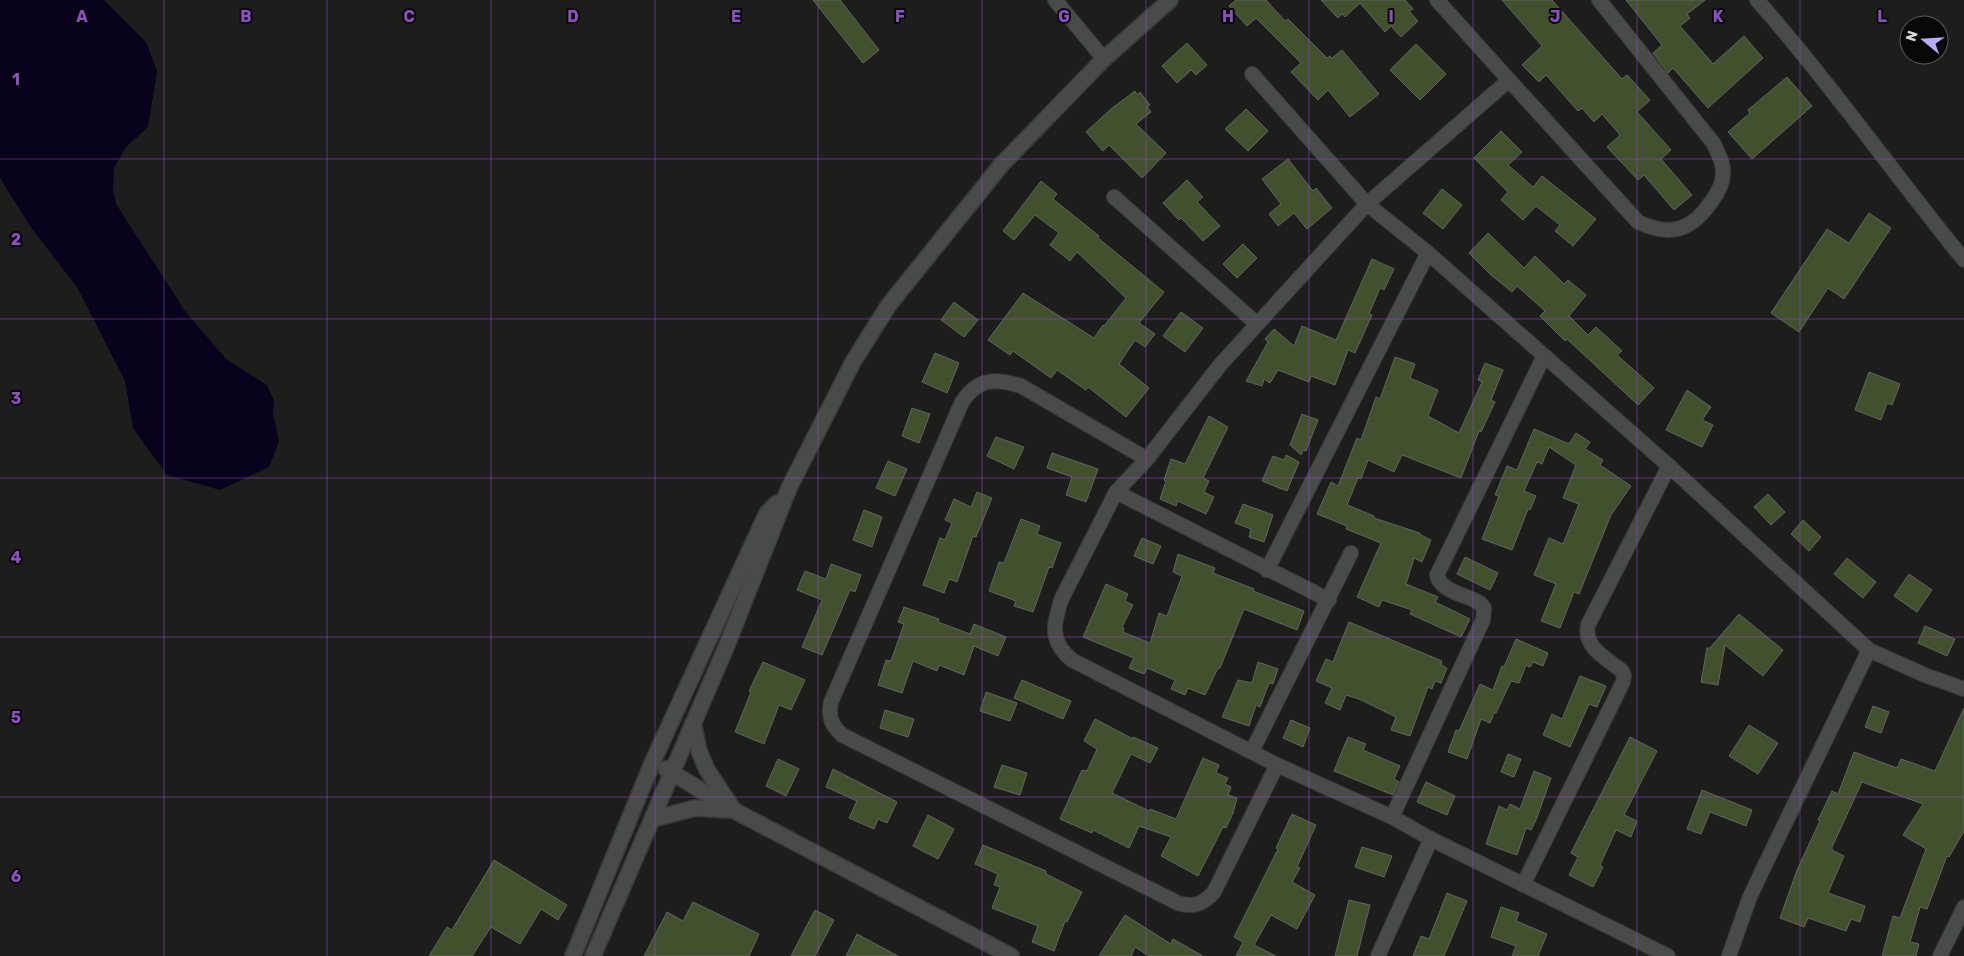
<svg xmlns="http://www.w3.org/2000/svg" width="1964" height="956" viewBox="0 0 1964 956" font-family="Rubik,sans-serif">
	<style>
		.water { fill: #08021c }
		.building { fill: #41512e; stroke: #626461 }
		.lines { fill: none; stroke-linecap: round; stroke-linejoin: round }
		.street-casing { stroke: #3a3b39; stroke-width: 16 }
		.secondary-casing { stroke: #3a3b39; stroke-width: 18 }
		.street { stroke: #494b48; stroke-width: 14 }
		.secondary { stroke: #494b48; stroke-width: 15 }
		.grid { fill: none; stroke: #8e4fc4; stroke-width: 1; stroke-opacity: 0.55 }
		.grid-label { font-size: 16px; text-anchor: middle; font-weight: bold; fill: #8e4fc4; stroke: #080807; stroke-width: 4; stroke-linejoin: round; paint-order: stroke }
	</style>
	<rect width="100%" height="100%" fill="#1d1e1c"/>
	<!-- water -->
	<polygon class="water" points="0,0 104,0 146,42 157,71 148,127 126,147 114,168 113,188 116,204 185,311 226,359 267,385 274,401 273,414 279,441 269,467 220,490 167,475 133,428 125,381 77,287 32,229 0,178"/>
	<!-- building -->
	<g class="building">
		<polygon points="813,0 840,0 879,50 863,63"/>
		<polygon points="1236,0 1266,0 1285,21 1288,19 1327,58 1330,56 1332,58 1342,50 1379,94 1350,117 1328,90 1318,100 1291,72 1301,63 1256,18 1247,26 1229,6"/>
		<polygon points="1321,0 1405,0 1413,9 1409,11 1418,21 1401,37 1391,26 1385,32 1360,3 1345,17 1342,14 1338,18"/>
		<polygon points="1502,0 1552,0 1622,79 1627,75 1650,100 1637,112 1671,150 1661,159 1692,195 1674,210 1644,175 1638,180 1607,147 1620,135 1602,114 1594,122 1582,108 1578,111 1546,75 1539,82 1522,65 1542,46"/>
		<polygon points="1626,0 1705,0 1687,14 1690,18 1680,26 1713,64 1744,36 1763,58 1708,108 1673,68 1668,73 1653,53 1662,45"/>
		<polygon points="1187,43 1207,65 1196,75 1191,70 1177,83 1162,66"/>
		<polygon points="1416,44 1446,74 1420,100 1390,70"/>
		<polygon points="1787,77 1812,106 1752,159 1728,132 1750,113 1748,110"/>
		<polygon points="1135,91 1137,95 1140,92 1150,105 1147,107 1151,112 1136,124 1166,153 1142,178 1109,145 1103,151 1086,132 1111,109"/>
		<polygon points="1246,109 1268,131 1248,151 1225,129"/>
		<polygon points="1501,131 1522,152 1508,165 1533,187 1542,176 1596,219 1573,246 1555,231 1560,225 1536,206 1523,220 1501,200 1508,192 1474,158"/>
		<polygon points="1288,159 1313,191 1316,188 1332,208 1307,229 1294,213 1278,226 1269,214 1281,204 1262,179"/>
		<polygon points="1187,180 1203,197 1197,202 1220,226 1203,241 1181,218 1179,220 1163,203"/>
		<polygon points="1041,181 1057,194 1053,199 1099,236 1098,238 1164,292 1139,323 1155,334 1145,347 1135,340 1119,364 1149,388 1126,417 1088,387 1086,390 1057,370 1051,378 1013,351 1010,355 988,340 1023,293 1094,338 1103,325 1104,326 1126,298 1077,252 1070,261 1050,245 1059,233 1035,215 1014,240 1003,231"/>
		<polygon points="1442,189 1462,205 1443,229 1423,213"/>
		<polygon points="1869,213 1891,228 1844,299 1828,288 1799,332 1771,313 1827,229 1849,243"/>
		<polygon points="1488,233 1524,268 1535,256 1564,284 1568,280 1586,295 1569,316 1588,335 1596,327 1622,351 1617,355 1654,388 1638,405 1567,339 1565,341 1540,316 1545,311 1517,286 1512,292 1491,275 1469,253"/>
		<polygon points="1243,244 1257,258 1237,278 1223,264"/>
		<polygon points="1372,259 1394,269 1384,290 1380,288 1369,314 1372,315 1355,353 1348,350 1335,385 1311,376 1309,382 1278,370 1270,383 1264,379 1262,386 1246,381 1268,342 1265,339 1274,329 1294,346 1302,326 1336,340"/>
		<polygon points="954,302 978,320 964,337 941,320"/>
		<polygon points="1181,312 1203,328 1185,352 1163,336"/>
		<polygon points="935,353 959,363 947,393 922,382"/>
		<polygon points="1395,357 1415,364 1410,378 1438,390 1428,416 1459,433 1482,382 1478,380 1485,363 1503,370 1491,400 1495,402 1481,432 1479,431 1461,478 1402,455 1394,472 1368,460 1361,479 1358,478 1347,505 1374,516 1374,518 1420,533 1419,534 1431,540 1422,562 1414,558 1406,584 1438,597 1435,602 1470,619 1461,637 1410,614 1412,610 1382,600 1379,607 1357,597 1381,543 1346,529 1347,526 1317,514 1331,482 1338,486 1357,438 1361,440 1376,397 1380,399"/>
		<polygon points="1869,372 1900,384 1892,405 1887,403 1881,420 1855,410"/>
		<polygon points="1687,390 1711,407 1702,420 1713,425 1702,447 1666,430"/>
		<polygon points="912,408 930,414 919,443 902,436"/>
		<polygon points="1302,414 1318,420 1306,451 1303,450 1301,455 1290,445"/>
		<polygon points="1209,416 1228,427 1203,478 1209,481 1204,492 1214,497 1206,514 1178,501 1176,506 1160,499 1166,481 1164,480 1171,459 1185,464"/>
		<polygon points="1534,429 1569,444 1576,433 1590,442 1585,449 1603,460 1600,465 1631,486 1611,515 1579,594 1574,592 1560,628 1541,621 1556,584 1534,575 1549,538 1563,544 1579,504 1563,498 1576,465 1549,447 1542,464 1537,462 1524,491 1536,496 1530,510 1528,509 1512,550 1482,539 1499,496 1495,495 1507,466 1517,470"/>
		<polygon points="996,437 1024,447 1014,469 987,456"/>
		<polygon points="1052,453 1098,469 1086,502 1066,495 1072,477 1047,468"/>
		<polygon points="1286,455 1299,462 1287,491 1262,481 1273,456 1284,460"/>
		<polygon points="888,461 907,469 895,496 876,488"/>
		<polygon points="977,492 992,498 976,537 973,536 957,582 949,579 944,593 923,585 940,538 945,540 952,523 945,520 954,499 971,507"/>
		<polygon points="1768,494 1785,512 1771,525 1754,507"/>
		<polygon points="1243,504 1273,515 1264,542 1249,537 1251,529 1235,523"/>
		<polygon points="864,510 882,517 872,547 853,540"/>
		<polygon points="1021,519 1040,526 1037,534 1061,543 1052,568 1049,567 1033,612 1014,606 1016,601 989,591 999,562 1004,563"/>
		<polygon points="1803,520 1821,537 1809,551 1791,534"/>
		<polygon points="1142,538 1161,546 1153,564 1134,556"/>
		<polygon points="1178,554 1215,568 1213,573 1254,589 1253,591 1304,611 1297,630 1244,609 1220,668 1218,668 1205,695 1188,688 1185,695 1171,689 1175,680 1147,668 1144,674 1129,668 1134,658 1083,637 1106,584 1128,594 1125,601 1133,605 1122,627 1124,628 1123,632 1150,643 1159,613 1167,616 1182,576 1173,572"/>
		<polygon points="1465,557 1498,573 1490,590 1457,574"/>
		<polygon points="1847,558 1876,582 1863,598 1834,574"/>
		<polygon points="831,564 861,575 855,592 850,590 822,655 802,647 822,600 797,590 805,571 826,579"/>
		<polygon points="1909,574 1932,590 1917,612 1894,596"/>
		<polygon points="904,607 939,619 938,622 970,634 974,624 1006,637 998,656 974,646 964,675 939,665 937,671 913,661 902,693 878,685 886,660 891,661 904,624 898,622"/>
		<polygon points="1739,614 1783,650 1763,676 1725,645 1718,685 1701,682 1707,648 1710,648"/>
		<polygon points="1349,622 1442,661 1441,665 1447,668 1441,683 1435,681 1432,689 1428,687 1410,736 1391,730 1396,717 1359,699 1346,695 1340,710 1325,703 1332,688 1316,681 1326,659 1333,662"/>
		<polygon points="1925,626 1955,639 1947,656 1918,643"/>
		<polygon points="1516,639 1548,653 1543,666 1533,662 1530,667 1526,665 1519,683 1511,681 1496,713 1494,713 1490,723 1481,719 1467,759 1448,752 1456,730 1459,731 1480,684 1493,690 1502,666 1504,667"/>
		<polygon points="763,662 805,680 791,710 779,705 764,744 735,732 751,692 749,691"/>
		<polygon points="1258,662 1278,669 1273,684 1269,683 1260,707 1256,705 1249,726 1222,717 1238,680 1252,683"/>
		<polygon points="1580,676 1606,686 1597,707 1589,704 1570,747 1543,735 1552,714 1562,719"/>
		<polygon points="1022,680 1071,701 1063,719 1014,698"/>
		<polygon points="986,692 1017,703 1010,721 980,711"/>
		<polygon points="1873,706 1889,712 1881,733 1865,727"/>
		<polygon points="1964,708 1964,831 1949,857 1947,856 1927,909 1920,907 1910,942 1919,944 1916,956 1882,956 1893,916 1900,918 1926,849 1903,835 1923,804 1862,782 1832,847 1832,850 1844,856 1828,893 1865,906 1860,922 1851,919 1846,931 1808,918 1804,927 1780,918 1797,870 1820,821 1818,820 1832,791 1838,794 1854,752 1897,768 1901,759 1935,771"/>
		<polygon points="885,710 914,719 908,737 880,728"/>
		<polygon points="1095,719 1133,739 1133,737 1158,748 1150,763 1131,754 1112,793 1149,811 1150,809 1176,819 1203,758 1219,765 1216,773 1228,778 1225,784 1231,787 1228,795 1237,798 1233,813 1226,828 1223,827 1198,876 1161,856 1171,837 1139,826 1129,848 1093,830 1092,833 1060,819 1082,770 1087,771 1097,749 1084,741"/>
		<polygon points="1291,720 1310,728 1303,747 1283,738"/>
		<polygon points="1749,725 1778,743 1758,774 1729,756"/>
		<polygon points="1348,737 1366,744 1363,750 1400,766 1394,779 1399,782 1393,795 1334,771"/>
		<polygon points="1630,737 1657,751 1624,815 1637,821 1631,837 1616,830 1600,865 1603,867 1593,887 1569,875 1578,857 1571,853"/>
		<polygon points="1508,754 1521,759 1514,777 1501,772"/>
		<polygon points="778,759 799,769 786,796 766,786"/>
		<polygon points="1002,765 1027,773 1020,795 994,787"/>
		<polygon points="833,769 897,802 887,823 878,819 874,829 849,818 857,801 826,787"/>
		<polygon points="1534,771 1551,778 1536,820 1531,830 1526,828 1517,855 1486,844 1499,806 1507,810 1510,804 1520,809"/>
		<polygon points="1426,782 1455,796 1447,815 1417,802"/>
		<polygon points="1702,790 1752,810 1746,826 1710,812 1701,834 1687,829"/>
		<polygon points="1292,814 1316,825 1297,867 1300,868 1292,882 1315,895 1297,929 1271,915 1254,945 1276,956 1236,956 1243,942 1234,937 1278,849 1276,848"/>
		<polygon points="928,815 954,829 938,859 913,846"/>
		<polygon points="983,845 1046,871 1046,874 1082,892 1067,922 1065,921 1054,951 1032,942 1038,926 992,908 1000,887 994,885 998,874 975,864"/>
		<polygon points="1362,847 1392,856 1384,877 1355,867"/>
		<polygon points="494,860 567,905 558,920 541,909 520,944 491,927 472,956 429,956 447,927 452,930"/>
		<polygon points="1447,893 1467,901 1444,956 1413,956 1421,936 1429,939"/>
		<polygon points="1349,900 1370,905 1357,956 1335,956"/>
		<polygon points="693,902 759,934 749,956 644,956 667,912 683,921"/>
		<polygon points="1501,907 1519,913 1516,921 1547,934 1538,956 1512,956 1516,946 1491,937"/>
		<polygon points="815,910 834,920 815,956 791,956"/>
		<polygon points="1125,915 1171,944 1173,939 1203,956 1149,956 1135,947 1131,956 1099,956"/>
		<polygon points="857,934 898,956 846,956"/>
	</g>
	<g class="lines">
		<!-- street casing -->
		<g class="street-casing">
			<g id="street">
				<polyline points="1055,0 1104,59"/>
				<path d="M1437,0l72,80 -142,124 -147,161 -73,94 -31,33 -54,106c-9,26 -13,43 10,62l205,105 115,52 39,22 237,117"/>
				<path d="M1757,0c73,83 137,174 207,260"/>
				<polyline points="1252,74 1367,204 1428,253 1669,466 1869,650 1927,676 1964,689"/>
				<path d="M1509,80l129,142c32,15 53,9 73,-20 6,-8 12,-19 12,-28 1,-11 -5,-20 -9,-30l-115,-144"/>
				<polyline points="1114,197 1257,324"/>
				<path d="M1147,459l-126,-73c-26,-8 -43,-8 -59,16l-131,300c-3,14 0,23 11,33l336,168c16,5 25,1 36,-11l63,-127"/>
				<polyline points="1116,492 1329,600"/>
				<polyline points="1267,570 1428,253"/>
				<polyline points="1252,751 1351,553"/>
				<path d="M1392,817l91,-197 1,-12 -3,-4c-12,-9 -41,-12 -44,-29l107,-219"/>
				<path d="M1523,885l100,-203 1,-6 -2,-5c-16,-13 -39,-24 -34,-46l81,-159"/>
				<polyline points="1378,956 1431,839"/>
				<polyline points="1729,956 1749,899 1762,871 1869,650"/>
				<polyline points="1940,956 1964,907"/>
			</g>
		</g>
		<!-- secondary casing -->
		<g class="secondary-casing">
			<g id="secondary">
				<polyline points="693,723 699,751 707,770 731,806"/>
				<polyline points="666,769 735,811 1011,956"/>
				<polyline points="653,819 695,808 729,810"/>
				<polyline points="573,956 653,761 767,513 777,503"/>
				<polyline points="593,956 727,645 789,488 853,362 888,306 1002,164 1104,59 1170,0"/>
			</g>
		</g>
		<!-- street -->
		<use href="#street" class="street"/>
		<!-- secondary -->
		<use href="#secondary" class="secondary"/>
	</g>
	<!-- grid -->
	<path class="grid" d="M164,0v956M327,0v956M491,0v956M655,0v956M818,0v956M982,0v956M1146,0v956M1309,0v956M1473,0v956M1637,0v956M1800,0v956M0,159h1964M0,319h1964M0,478h1964M0,637h1964M0,797h1964"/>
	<g class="grid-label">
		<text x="82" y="22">A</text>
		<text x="246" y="22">B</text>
		<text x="409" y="22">C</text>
		<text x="573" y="22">D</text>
		<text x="736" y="22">E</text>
		<text x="900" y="22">F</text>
		<text x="1064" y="22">G</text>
		<text x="1228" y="22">H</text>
		<text x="1391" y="22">I</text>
		<text x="1555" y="22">J</text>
		<text x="1718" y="22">K</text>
		<text x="1882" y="22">L</text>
		<text x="16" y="85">1</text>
		<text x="16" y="245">2</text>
		<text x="16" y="404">3</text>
		<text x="16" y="563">4</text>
		<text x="16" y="723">5</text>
		<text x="16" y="882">6</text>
	</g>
	<!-- north arrow -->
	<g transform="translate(1924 40) rotate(288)"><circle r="24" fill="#080807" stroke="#5c5c5b"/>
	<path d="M0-4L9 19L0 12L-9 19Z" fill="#b6acf8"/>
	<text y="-8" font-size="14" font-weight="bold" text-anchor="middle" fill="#dadbd9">N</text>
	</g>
</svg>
